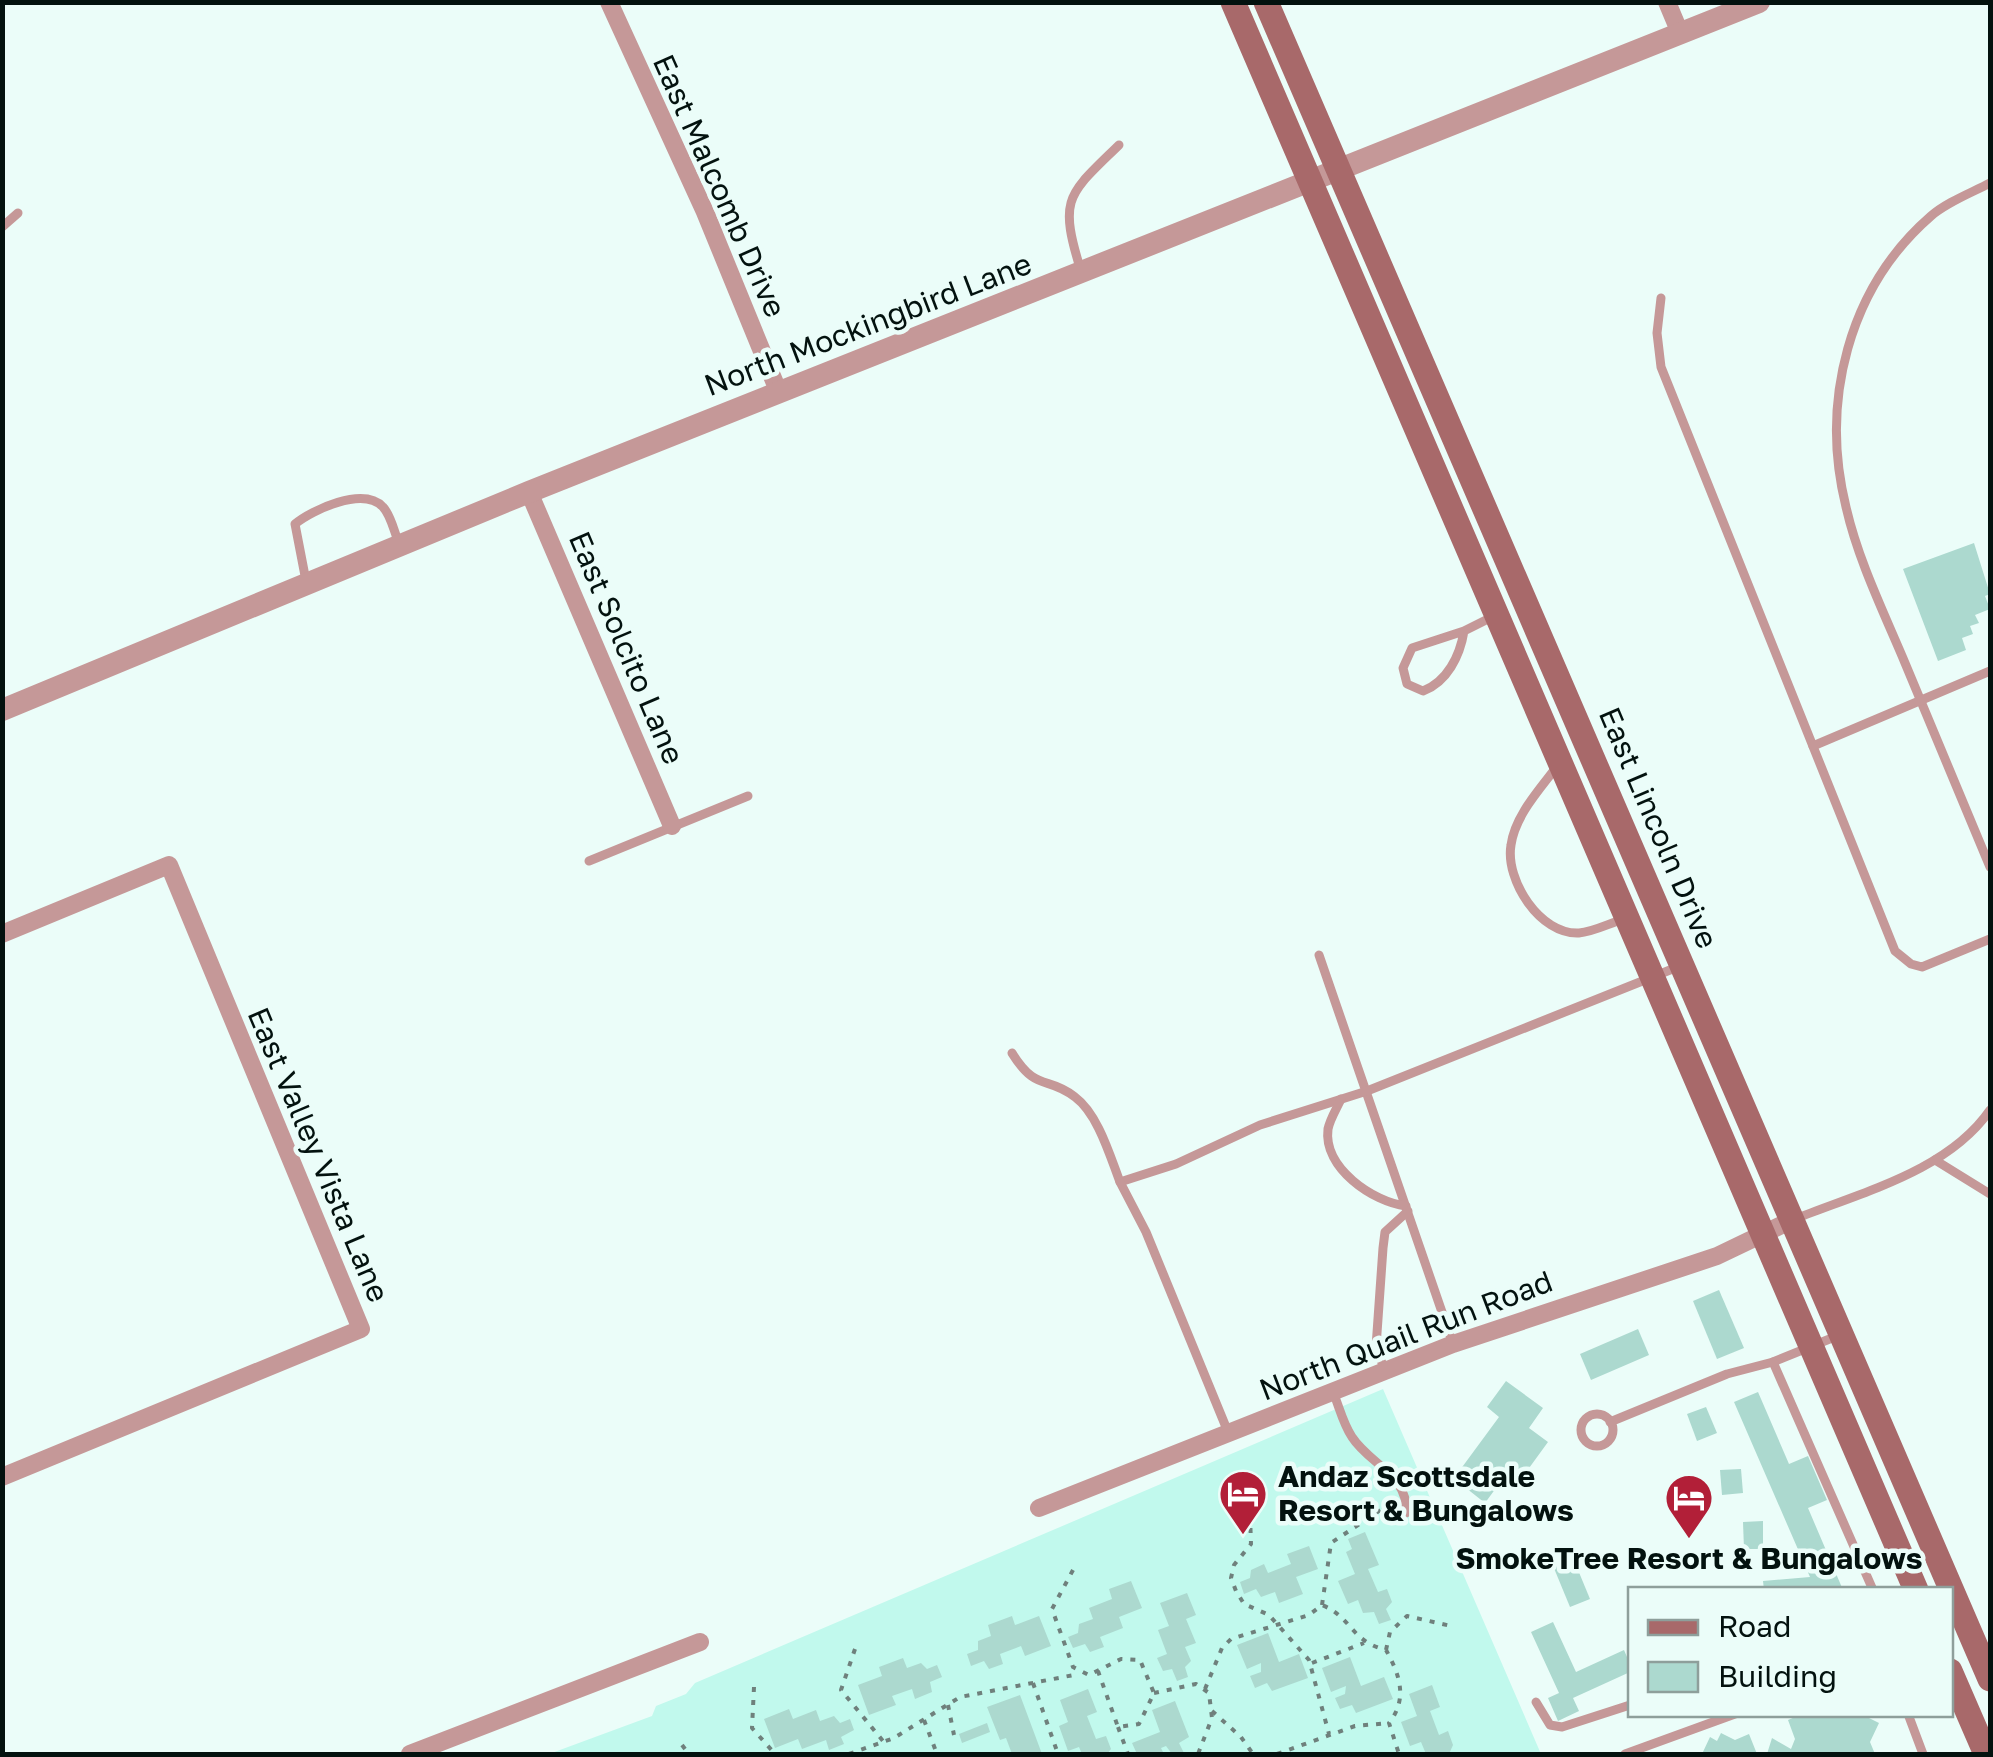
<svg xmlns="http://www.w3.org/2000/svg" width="1993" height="1757" viewBox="0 0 1993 1757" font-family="'Golos Text',sans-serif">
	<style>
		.built { fill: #c1f9ed }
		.building { fill: #acd9cf }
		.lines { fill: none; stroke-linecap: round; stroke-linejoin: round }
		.path { stroke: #6f807c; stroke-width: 4; stroke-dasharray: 5 8; stroke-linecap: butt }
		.service { stroke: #c59898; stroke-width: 9 }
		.minor { stroke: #c59898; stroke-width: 18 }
		.tertiary { stroke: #c59898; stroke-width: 22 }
		.secondary { stroke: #a8696a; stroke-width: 25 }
		.labels { text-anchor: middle; stroke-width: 9; stroke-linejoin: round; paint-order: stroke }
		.street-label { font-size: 30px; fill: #03120f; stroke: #ebfdf9 }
		.poi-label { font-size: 30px; font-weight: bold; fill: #03120f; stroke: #ebfdf9; text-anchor: start }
	</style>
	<rect width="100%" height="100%" fill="#ebfdf9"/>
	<!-- built -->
	<polygon class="built" points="1383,1389 1541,1754 549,1754 652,1716 656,1706 686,1694 695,1683"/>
	<!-- building -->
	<g class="building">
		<polygon points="1974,543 1990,594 1985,596 1990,609 1975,615 1979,623 1970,626 1973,634 1962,638 1966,650 1938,661 1903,569"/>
		<polygon points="1719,1290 1744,1348 1717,1359 1693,1301"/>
		<polygon points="1638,1329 1649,1355 1591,1380 1580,1354"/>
		<polygon points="1506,1381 1543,1408 1529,1428 1548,1442 1519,1482 1507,1473 1485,1503 1466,1488 1473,1479 1460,1470 1499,1417 1487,1407"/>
		<polygon points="1758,1392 1789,1464 1808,1456 1827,1500 1808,1508 1843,1590 1764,1590 1763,1581 1810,1577 1734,1402"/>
		<polygon points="1706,1407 1717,1433 1697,1441 1687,1414"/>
		<polygon points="1741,1469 1743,1493 1722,1495 1720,1470"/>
		<polygon points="1763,1521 1763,1549 1744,1549 1743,1522"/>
		<polygon points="1365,1532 1379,1565 1368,1569 1378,1592 1387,1589 1392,1602 1386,1609 1391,1620 1379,1624 1374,1612 1363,1613 1358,1600 1348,1604 1338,1581 1355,1574 1346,1552 1352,1549 1348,1539"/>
		<polygon points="1309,1546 1318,1569 1296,1577 1303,1594 1279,1603 1275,1592 1261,1597 1256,1589 1244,1594 1240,1582 1250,1578 1251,1570 1264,1564 1268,1573 1291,1564 1287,1554"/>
		<polygon points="1571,1553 1590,1599 1570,1607 1551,1561"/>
		<polygon points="1131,1581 1142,1608 1119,1617 1123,1628 1100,1637 1104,1647 1090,1652 1085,1644 1073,1648 1068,1637 1078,1633 1079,1624 1093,1619 1089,1608 1112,1599 1109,1589"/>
		<polygon points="1187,1593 1196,1615 1186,1619 1196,1643 1185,1647 1191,1661 1185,1667 1188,1677 1177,1681 1172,1669 1163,1671 1157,1658 1167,1654 1158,1630 1169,1626 1160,1603"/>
		<polygon points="1012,1616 1015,1625 1039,1616 1051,1646 1025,1656 1021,1646 1000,1654 1003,1664 989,1669 984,1661 971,1666 967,1654 978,1650 978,1641 991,1636 988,1625"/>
		<polygon points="1553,1622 1576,1672 1624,1650 1630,1664 1630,1672 1573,1698 1579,1711 1558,1721 1548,1698 1559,1693 1531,1632"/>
		<polygon points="1268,1633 1279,1662 1299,1654 1308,1678 1272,1691 1267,1683 1255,1688 1250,1676 1261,1672 1261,1663 1247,1669 1237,1645"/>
		<polygon points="1350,1657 1361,1686 1384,1677 1393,1699 1356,1713 1352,1705 1340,1709 1335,1698 1345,1694 1346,1686 1331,1692 1322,1668"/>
		<polygon points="903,1658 907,1668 921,1663 927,1669 937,1665 942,1677 930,1682 932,1692 915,1699 912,1689 892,1696 896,1705 869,1715 858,1685 882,1676 879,1667"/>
		<polygon points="1432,1685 1440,1707 1430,1711 1439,1735 1448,1731 1453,1745 1449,1754 1426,1754 1421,1742 1410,1746 1401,1722 1417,1716 1409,1694"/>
		<polygon points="1088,1689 1097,1712 1087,1716 1096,1739 1106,1736 1111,1749 1107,1754 1082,1754 1079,1747 1068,1751 1059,1726 1068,1722 1060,1700"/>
		<polygon points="1020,1695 1042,1754 1012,1754 1006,1738 1000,1740 987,1707"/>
		<polygon points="1175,1701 1189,1737 1179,1743 1184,1753 1172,1754 1166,1746 1161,1748 1164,1754 1137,1754 1132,1743 1160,1732 1152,1710"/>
		<polygon points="789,1709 793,1719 816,1710 820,1721 834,1716 840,1723 850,1719 854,1730 841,1737 844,1744 829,1750 826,1740 802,1749 798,1739 775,1748 764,1719"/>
		<polygon points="1802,1714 1861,1714 1879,1723 1870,1742 1875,1754 1767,1754 1772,1738 1791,1749 1795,1739 1788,1720"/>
		<polygon points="987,1723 990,1732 962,1743 959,1734"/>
		<polygon points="1721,1733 1735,1740 1749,1734 1757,1754 1702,1754 1710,1737 1717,1741"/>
	</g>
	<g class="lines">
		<!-- path -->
		<g class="path">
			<polyline points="1250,1515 1251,1544 1234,1565 1231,1578 1236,1591 1244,1604 1269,1615 1309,1660 1329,1734"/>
			<polyline points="1073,1570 1052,1609 1073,1667 1089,1675 1121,1659 1140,1660 1154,1693 1139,1724 1118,1727 1098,1671"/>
			<polyline points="1322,1605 1331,1543 1385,1507"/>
			<polyline points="855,1649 841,1690 883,1741"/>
			<polyline points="1386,1650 1390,1632 1407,1616 1451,1626"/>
			<polyline points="1312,1663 1364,1643"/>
			<polyline points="1033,1683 1058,1754"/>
			<polyline points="754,1687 752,1728 775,1754"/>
			<path d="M1205,1689l17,-41 9,-9 78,-24 13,-10c31,13 28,36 64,45 14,25 22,49 3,73l10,31"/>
			<polyline points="1154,1693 1196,1684 1209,1693 1212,1718 1198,1754"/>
			<polyline points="948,1705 954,1735"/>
			<polyline points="1212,1711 1241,1737 1253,1754"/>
			<polyline points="924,1720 937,1754"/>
			<polyline points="1118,1727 1128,1754"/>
			<polyline points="682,1745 689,1754"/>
			<polyline points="849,1754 894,1738 960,1697 1079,1674"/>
			<polyline points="1277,1754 1355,1726 1389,1723"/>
		</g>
		<!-- service -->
		<g class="service">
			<path d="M1990,183c-19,10 -43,19 -59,33 -83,72 -111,186 -85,291 12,53 38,106 59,156 28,68 57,136 85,204"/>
			<polyline points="2,227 18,213"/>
			<path d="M1081,271c-23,-74 -13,-76 38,-126"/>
			<polyline points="1661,298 1657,333 1661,367 1895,951 1911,964 1922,967 1990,939"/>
			<path d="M306,581l-11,-57c17,-14 68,-38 88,-17 8,8 11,25 16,36"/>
			<path d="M1464,631l-52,17 -9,20 4,16 16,7c24,-9 37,-35 41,-60l30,-15"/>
			<polyline points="1813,746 1990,671"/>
			<path d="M1558,765c-17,23 -43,50 -47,80 -6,35 29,90 68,88 14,-1 31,-10 45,-14"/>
			<polyline points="589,861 748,796"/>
			<polyline points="1319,955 1453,1344"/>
			<path d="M1012,1053c25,40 35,22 63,44 23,17 35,59 45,85l56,-18 84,-39 107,-34 313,-125"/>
			<path d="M1341,1099c-4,9 -11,20 -13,30 -5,39 45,73 78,77"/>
			<polyline points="1935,1160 1990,1194"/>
			<polyline points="1120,1182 1146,1232 1228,1432"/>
			<path d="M1795,1219c67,-27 153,-48 195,-109"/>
			<polyline points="1837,1336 1773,1362 1873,1590"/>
			<polyline points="1385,1371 1376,1347 1383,1248 1385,1232 1408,1211"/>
			<path d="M1333,1392c6,14 10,32 19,45 18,28 57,38 54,76"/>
			<circle cx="1597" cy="1430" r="16"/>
			<polyline points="1610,1422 1727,1374 1773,1362"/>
			<polyline points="1536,1702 1550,1725 1562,1727 1630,1705"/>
			<polyline points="1908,1714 1923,1754"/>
			<polyline points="1625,1754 1735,1714"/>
		</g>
		<!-- minor -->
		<g class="minor">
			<polyline points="609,2 705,212 779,393"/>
			<polyline points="1667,2 1680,33"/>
			<polyline points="529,492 672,826"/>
			<polyline points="2,934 169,865 361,1329 2,1477"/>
			<polyline points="1039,1508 1453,1344 1717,1256 1792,1220"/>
			<polyline points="410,1754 700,1642"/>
		</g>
		<!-- tertiary -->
		<polyline class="tertiary" points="2,710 529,492 1759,2"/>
		<!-- secondary -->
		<g class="secondary">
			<polyline points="1233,2 1916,1590"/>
			<polyline points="1266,2 1990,1679"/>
			<polyline points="1950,1671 1986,1754"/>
		</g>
	</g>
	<!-- icons -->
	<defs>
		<g id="hotel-pin" transform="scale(2.5)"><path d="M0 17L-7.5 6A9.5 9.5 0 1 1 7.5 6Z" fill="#b21f38" stroke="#ebfdf9"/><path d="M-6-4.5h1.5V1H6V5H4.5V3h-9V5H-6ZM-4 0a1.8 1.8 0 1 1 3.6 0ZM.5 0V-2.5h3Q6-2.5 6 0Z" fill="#fff"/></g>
	</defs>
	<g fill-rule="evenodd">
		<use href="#hotel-pin" x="1243" y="1494"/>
		<use href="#hotel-pin" x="1689" y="1498"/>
	</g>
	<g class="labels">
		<!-- street labels -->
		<g class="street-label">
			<text transform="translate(719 186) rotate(66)" y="10">East Malcomb Drive</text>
			<text transform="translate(868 325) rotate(-21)" y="10">North Mockingbird Lane</text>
			<text transform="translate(626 648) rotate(67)" y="10">East Solcito Lane</text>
			<text transform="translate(1658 828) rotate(67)" y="10">East Lincoln Drive</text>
			<text transform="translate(318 1155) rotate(67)" y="10">East Valley Vista Lane</text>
			<text transform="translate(1406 1336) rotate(-21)" y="10">North Quail Run Road</text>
		</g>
		<!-- poi labels -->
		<g class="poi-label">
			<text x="1278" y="1487">Andaz Scottsdale<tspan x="1278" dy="34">Resort &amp; Bungalows</tspan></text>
			<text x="1689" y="1569" text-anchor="middle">SmokeTree Resort &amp; Bungalows</text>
		</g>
	</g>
	<!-- border -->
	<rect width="1993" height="1757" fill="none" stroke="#03120f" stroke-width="10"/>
	<!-- legend -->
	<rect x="1628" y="1587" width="325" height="130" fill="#ebfdf9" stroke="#8e9f9b" stroke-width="2.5"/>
	<rect x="1648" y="1620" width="50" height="15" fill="#a8696a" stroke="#8e9f9b" stroke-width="2.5"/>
	<text x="1718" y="1637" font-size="30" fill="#03120f">Road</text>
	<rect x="1648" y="1662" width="50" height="30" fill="#acd9cf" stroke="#8e9f9b" stroke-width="2.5"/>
	<text x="1718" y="1687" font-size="30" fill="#03120f">Building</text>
</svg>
